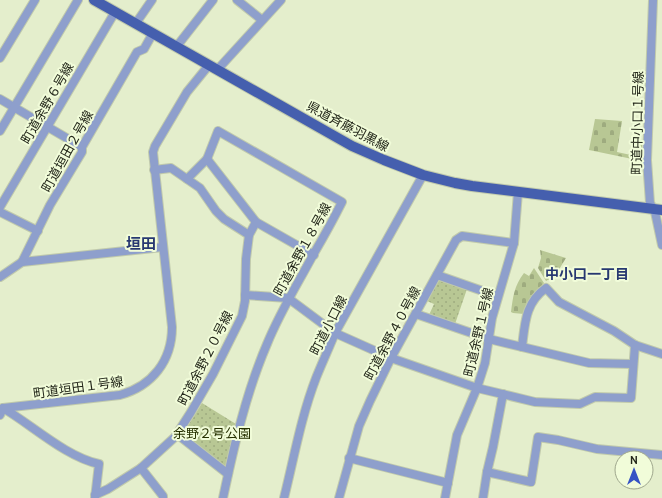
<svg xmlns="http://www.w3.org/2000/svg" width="662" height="498" viewBox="0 0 662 498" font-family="Cabin,'Noto Sans JP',sans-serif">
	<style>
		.cemetery { fill: url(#cemetery-stones) }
		.park { fill: url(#park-dots) }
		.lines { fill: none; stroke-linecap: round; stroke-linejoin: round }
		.minor-casing { stroke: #c1caac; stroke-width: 10 }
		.major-casing { stroke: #c1caac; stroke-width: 12 }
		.minor { stroke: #8e9fcc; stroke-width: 8 }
		.major { stroke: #455fae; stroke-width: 10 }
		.labels { text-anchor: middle; stroke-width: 4; stroke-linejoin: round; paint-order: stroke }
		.street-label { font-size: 13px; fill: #23271a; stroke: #f1fcd9 }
		.park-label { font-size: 13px; fill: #263000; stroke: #f1fcd9 }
		.neighbourhood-label { font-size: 14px; font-weight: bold; fill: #273871; stroke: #f1fcd9 }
		.quarter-label { font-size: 15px; font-weight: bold; fill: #273871; stroke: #f1fcd9 }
	</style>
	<defs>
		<pattern id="cemetery-stones" width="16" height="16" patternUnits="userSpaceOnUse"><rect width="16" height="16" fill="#b8c794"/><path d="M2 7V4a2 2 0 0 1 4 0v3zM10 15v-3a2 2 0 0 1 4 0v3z" fill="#9eab7f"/></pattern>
		<pattern id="park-dots" width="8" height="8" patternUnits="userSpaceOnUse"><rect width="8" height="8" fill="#b8c794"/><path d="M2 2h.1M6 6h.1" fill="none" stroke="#9eab7f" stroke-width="1.8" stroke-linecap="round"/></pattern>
	</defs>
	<rect width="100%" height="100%" fill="#e4eecc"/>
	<!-- cemetery -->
	<g class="cemetery">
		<polygon points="595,119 622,121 617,152 631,155 642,142 642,161 589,150"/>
		<polygon points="540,250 566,258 555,276 546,281 538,268 541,258"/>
		<path d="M534,268l10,15 -20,31 -11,-1 -2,-1c2,-15 3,-26 13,-39l5,3z"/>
	</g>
	<!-- park -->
	<g class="park">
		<polygon points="441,280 467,289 455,324 429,315 434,304 427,301 437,281"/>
		<polygon points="202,403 236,424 227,465 223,466 184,436 184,432"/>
	</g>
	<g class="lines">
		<!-- minor casing -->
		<g class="minor-casing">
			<g id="minor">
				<polyline points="237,0 262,20"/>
				<polyline points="653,0 647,160 650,203 655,212 662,245"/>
				<polyline points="136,23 152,0"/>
				<polyline points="177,46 213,0"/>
				<polyline points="0,58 35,0"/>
				<polyline points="218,69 281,0"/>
				<polyline points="0,99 82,147"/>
				<polyline points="0,131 78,0"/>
				<polyline points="207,159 256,222 249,235"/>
				<path d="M187,179l20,-20 11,-28 124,71c-9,18 -19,36 -29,53 -16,30 -33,57 -46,89 -21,49 -33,102 -44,154"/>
				<polyline points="0,207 115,12"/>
				<polyline points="0,212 38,231"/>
				<polyline points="256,222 314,255"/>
				<polyline points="22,262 163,247"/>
				<polyline points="437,275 497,296"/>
				<polyline points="0,277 22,262 50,205 82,152 82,147 137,52 144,49 153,33"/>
				<polyline points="245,295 288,298 335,333 391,358 477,388 535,402 580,404 595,397 631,398 635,345"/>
				<polyline points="416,314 489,339 589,363 633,364"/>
				<path d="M522,347c3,-24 3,-44 24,-59l13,14 55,29 21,14 27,9"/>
				<path d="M3,408c29,17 63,49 96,56l-4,34"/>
				<path d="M0,415l3,-7 117,-13c32,-9 52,-34 52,-68l-19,-175 2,-6 32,-54 22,-27"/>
				<polyline points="177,434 228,474"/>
				<polyline points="349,458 448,483"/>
				<polyline points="141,468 163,496 163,498"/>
				<polyline points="487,472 531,482 538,437 558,440 597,449 662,455"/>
				<polyline points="95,495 108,489 141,468 175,437 191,412 213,374 242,316 245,301 246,259 249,235 224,219 216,211 200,188 171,168 154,170"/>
				<path d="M284,498c10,-40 17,-81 32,-120 6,-15 13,-30 19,-45l88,-158"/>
				<polyline points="339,498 359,426 370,401 391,358 456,240 462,236 514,243"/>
				<polyline points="445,498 457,435 477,388 485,363 492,318 514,243 518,192"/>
				<polyline points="483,498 487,472 493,447 503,394"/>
			</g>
		</g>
		<!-- major casing -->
		<g class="major-casing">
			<polyline id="major" points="94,0 352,146 384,160 423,175 455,183 472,186 662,210"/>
		</g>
		<!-- minor -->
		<use href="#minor" class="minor"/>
		<!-- major -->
		<use href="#major" class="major"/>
	</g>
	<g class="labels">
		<!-- street labels -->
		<g class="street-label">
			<text transform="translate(47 103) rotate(-60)" y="5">町道余野６号線</text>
			<text transform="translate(637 123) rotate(-89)" y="5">町道中小口１号線</text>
			<text transform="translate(348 126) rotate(28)" y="5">県道斉藤羽黒線</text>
			<text transform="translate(67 151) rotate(-61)" y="5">町道垣田２号線</text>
			<text transform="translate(302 249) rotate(-61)" y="5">町道余野１８号線</text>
			<text transform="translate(328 325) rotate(-63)" y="5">町道小口線</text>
			<text transform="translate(478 332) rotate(-77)" y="5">町道余野１号線</text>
			<text transform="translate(392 333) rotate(-62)" y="5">町道余野４０号線</text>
			<text transform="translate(205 358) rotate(-63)" y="5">町道余野２０号線</text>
			<text transform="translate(78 387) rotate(-8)" y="5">町道垣田１号線</text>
		</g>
		<!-- park labels -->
		<g class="park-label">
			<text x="212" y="438">余野２号公園</text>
		</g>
		<!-- neighbourhood labels -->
		<g class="neighbourhood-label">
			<text x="587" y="279">中小口一丁目</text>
		</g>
		<!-- quarter labels -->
		<g class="quarter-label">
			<text x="141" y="249">垣田</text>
		</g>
	</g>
	<!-- north arrow -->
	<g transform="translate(634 470)"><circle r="19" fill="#f1fcd9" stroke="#9fa78d"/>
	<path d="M0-3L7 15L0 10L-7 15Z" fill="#3653c4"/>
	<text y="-6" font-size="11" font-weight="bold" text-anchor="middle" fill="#23271a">N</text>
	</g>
</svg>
